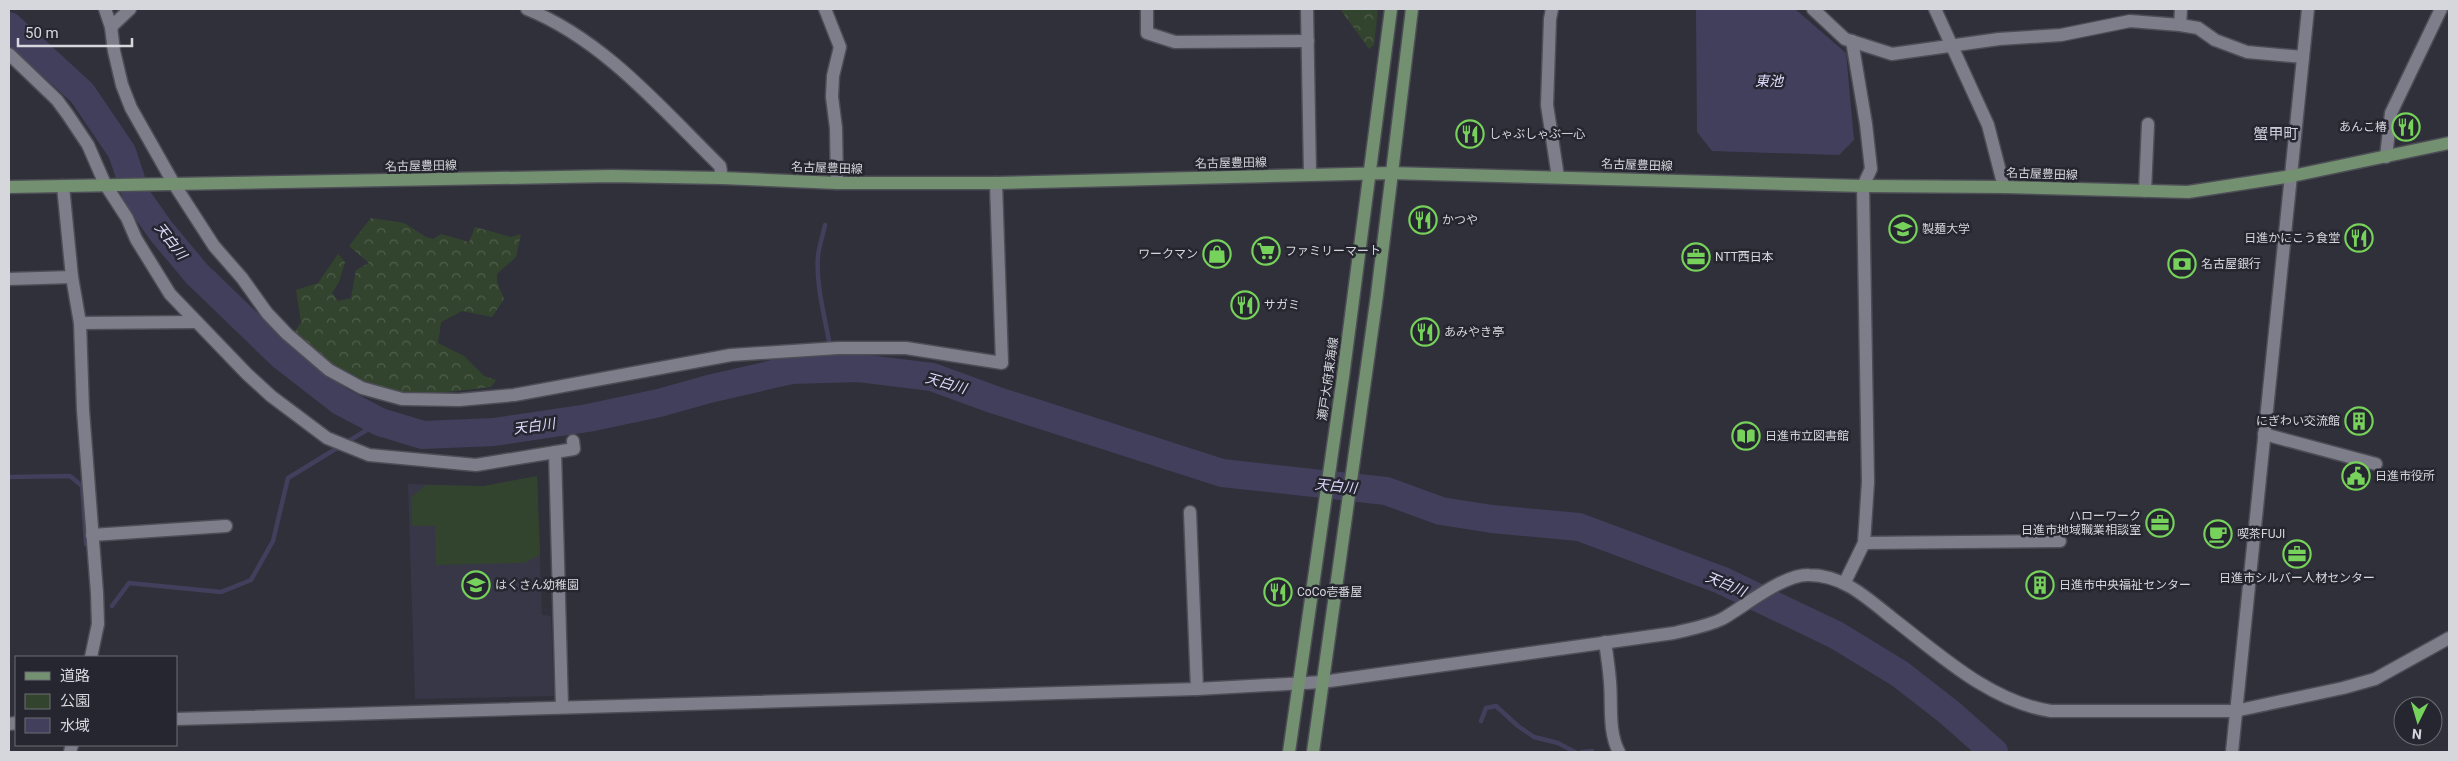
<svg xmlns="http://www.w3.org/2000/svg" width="2458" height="761" viewBox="0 0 2458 761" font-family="Roboto,'Noto Sans JP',sans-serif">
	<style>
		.built { fill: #383748 }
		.forest { fill: url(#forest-crowns) }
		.park { fill: #33442e }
		.water { fill: #413f5c }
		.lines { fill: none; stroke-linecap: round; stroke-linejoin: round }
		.stream { stroke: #413f5c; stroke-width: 4.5 }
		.river { stroke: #413f5c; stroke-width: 28 }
		.minor-casing { stroke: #4d4d56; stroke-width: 15 }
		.tertiary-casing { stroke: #4d4d56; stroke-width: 15 }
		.primary-casing { stroke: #4d4d56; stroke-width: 15 }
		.minor { stroke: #7e7d8a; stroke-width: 12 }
		.tertiary { stroke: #7e7d8a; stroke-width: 12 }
		.primary { stroke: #739070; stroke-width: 12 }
		.labels { text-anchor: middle; stroke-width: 5; stroke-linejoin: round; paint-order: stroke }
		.poi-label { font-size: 12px; fill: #d6d6dd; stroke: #262630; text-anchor: start }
		.street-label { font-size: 12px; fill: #d6d6dd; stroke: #262630 }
		.water-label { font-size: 14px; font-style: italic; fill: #dcdbfd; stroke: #262630 }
		.quarter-label { font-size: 15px; fill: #d0cfdd; stroke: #262630 }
	</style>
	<defs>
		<pattern id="forest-crowns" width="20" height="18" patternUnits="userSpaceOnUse" patternTransform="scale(1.25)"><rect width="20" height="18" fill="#33442e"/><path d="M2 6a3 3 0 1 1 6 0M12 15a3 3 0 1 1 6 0" fill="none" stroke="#505e4c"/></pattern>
	</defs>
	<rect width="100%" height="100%" fill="#30303a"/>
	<!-- built -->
	<polygon class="built" points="537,476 542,615 551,616 554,696 415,699 408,484 484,486"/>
	<!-- forest -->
	<g class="forest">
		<polygon points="1340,9 1378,9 1374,45 1369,49"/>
		<polygon points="371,218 404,223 426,237 433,239 441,234 469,242 475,227 511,237 521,234 516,257 497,274 497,282 504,299 492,317 462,311 441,322 438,343 464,356 484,376 496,380 491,387 429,394 400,394 340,376 293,335 301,322 296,290 318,283 338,254 345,262 339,282 332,293 338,301 351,298 356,270 369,263 349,246"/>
	</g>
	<!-- park -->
	<polygon class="park" points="537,476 540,555 524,563 436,565 435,526 412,526 411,497 426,485 484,486"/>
	<!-- water -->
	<polygon class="water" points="1696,9 1795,9 1846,53 1854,140 1839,155 1712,151 1697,132"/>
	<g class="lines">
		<!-- stream -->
		<g class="stream">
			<path d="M825,225c-2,10 -6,21 -7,31 -3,36 12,76 15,113"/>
			<polyline points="9,477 70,476 82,486 86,544"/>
			<polyline points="112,606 129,583 221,592 251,580 273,541 288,478 380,422"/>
			<polyline points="1481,721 1486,708 1496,706 1518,726 1534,737 1558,743 1575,752"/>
			<polyline points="1582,752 1592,751"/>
		</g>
		<!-- river -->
		<polyline class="river" points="9,26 82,93 122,152 137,197 161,231 197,274 282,356 340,401 380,422 423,435 494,432 588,418 659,403 709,389 791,370 859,368 932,377 995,400 1222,473 1386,491 1441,511 1492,519 1579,527 1721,580 1836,635 1900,674 1950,713 1994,752"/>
		<!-- minor casing -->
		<g class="minor-casing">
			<g id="minor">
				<polyline points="105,9 111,27 114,51 122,85 131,108 174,184 214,246 242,278 267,313 287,334 329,370 362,388 402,399 459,400 514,395 731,355 838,348 906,348 1002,363 996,183"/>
				<path d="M527,9c77,31 135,100 193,157l2,12"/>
				<polyline points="825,9 840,47 833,76 832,97 836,128 837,183"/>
				<polyline points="1147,9 1147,33 1175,42 1308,41"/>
				<polyline points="1307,9 1310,174"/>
				<polyline points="1552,9 1550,19 1547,105 1558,177"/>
				<polyline points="1813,9 1845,39 1892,54 1999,39 2061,35 2130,21 2180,25 2198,28 2215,40 2247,52 2303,57"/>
				<polyline points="1935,9 1988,125 2004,187"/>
				<polyline points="2180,25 2181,9"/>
				<polyline points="111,27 130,9"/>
				<polyline points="1852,41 1866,124 1871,169 1863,186"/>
				<polyline points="9,54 57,100 68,115 88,145 105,184 127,218 136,239 170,294 247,374 271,396 327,438 369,455 476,465 574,449 573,441"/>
				<polyline points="2386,157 2391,113 2441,9"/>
				<polyline points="63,186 72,277 80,323 83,410 97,593 98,624 91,657"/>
				<polyline points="2145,191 2148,124"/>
				<polyline points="9,279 72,277"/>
				<polyline points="80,323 197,322"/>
				<polyline points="2264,434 2376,464"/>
				<polyline points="555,452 562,707"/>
				<polyline points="1190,512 1197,689"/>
				<polyline points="92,535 226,526"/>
				<polyline points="1864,543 2060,541"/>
				<path d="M1605,642c2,13 4,26 5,40 2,22 -2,50 9,70"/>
			</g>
		</g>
		<!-- tertiary casing -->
		<g class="tertiary-casing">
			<g id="tertiary">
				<polyline points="1845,582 1864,543 1868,482 1863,186"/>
				<path d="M176,719l1021,-30 125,-7 352,-49c16,-4 34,-7 48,-14 23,-13 61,-45 87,-44 34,0 58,23 83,43 47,36 98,84 159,93h184l108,-23 32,-9 74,-41"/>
				<polyline points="9,724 16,723"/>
				<polyline points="70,752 72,745"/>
				<polyline points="2232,752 2308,9"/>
			</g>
		</g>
		<!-- primary casing -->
		<g class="primary-casing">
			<g id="primary">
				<polyline points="9,187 611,176 722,178 837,183 996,183 1390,173 1863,186 2004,187 2188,192 2292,176 2449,143"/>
				<polyline points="1289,752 1343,377 1391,9"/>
				<polyline points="1313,752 1377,295 1412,9"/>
			</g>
		</g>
		<!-- minor -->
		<use href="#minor" class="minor"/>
		<!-- tertiary -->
		<use href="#tertiary" class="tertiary"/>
		<!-- primary -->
		<use href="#primary" class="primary"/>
	</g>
	<!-- icons -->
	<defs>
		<g id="restaurant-ring" transform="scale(1.4375)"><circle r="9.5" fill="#262630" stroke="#76d25a" stroke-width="1.5"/><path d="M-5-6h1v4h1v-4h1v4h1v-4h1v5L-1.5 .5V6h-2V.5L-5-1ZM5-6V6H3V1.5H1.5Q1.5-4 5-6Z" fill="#76d25a"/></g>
		<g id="university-ring" transform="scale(1.4375)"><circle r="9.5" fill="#262630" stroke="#76d25a" stroke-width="1.5"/><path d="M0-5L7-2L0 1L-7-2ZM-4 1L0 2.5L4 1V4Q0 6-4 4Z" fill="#76d25a"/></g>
		<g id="supermarket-ring" transform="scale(1.4375)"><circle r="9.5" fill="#262630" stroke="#76d25a" stroke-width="1.5"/><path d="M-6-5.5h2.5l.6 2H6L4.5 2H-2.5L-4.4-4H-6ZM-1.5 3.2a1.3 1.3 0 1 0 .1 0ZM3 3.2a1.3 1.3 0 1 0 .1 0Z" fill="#76d25a"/></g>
		<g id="shop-ring" transform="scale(1.4375)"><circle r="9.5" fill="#262630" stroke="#76d25a" stroke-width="1.5"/><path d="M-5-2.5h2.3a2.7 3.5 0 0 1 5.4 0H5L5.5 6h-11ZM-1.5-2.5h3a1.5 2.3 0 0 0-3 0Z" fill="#76d25a"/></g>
		<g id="office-ring" transform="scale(1.4375)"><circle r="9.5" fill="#262630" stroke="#76d25a" stroke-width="1.5"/><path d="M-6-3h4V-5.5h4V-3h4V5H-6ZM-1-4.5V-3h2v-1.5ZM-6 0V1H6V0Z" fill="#76d25a"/></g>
		<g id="bank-ring" transform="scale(1.4375)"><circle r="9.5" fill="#262630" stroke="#76d25a" stroke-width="1.5"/><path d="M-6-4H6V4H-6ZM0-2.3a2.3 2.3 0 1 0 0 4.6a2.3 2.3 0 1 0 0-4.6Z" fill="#76d25a"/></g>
		<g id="building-ring" transform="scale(1.4375)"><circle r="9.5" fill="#262630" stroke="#76d25a" stroke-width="1.5"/><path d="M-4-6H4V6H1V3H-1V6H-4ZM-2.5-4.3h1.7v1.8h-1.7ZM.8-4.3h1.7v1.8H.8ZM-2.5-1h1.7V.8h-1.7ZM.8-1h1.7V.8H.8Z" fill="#76d25a"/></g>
		<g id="library-ring" transform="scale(1.4375)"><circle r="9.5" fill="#262630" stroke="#76d25a" stroke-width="1.5"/><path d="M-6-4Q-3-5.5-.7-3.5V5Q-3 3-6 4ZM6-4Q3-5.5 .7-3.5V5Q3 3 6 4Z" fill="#76d25a"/></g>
		<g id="civic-ring" transform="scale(1.4375)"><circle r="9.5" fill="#262630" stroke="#76d25a" stroke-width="1.5"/><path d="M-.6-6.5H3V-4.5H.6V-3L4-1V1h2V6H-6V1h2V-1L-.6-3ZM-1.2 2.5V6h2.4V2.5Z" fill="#76d25a"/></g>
		<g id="cafe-ring" transform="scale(1.4375)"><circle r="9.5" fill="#262630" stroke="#76d25a" stroke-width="1.5"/><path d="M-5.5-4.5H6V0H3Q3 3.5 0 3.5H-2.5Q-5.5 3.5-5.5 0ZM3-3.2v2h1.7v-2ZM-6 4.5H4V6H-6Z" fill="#76d25a"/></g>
		<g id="school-ring" transform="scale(1.4375)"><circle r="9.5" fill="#262630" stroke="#76d25a" stroke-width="1.5"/><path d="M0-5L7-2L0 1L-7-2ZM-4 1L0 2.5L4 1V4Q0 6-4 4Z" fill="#76d25a"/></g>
	</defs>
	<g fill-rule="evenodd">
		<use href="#restaurant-ring" x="2406" y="127"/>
		<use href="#restaurant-ring" x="1470" y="134"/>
		<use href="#restaurant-ring" x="1423" y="220"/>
		<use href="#university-ring" x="1903" y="229"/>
		<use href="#restaurant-ring" x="2359" y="238"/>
		<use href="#supermarket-ring" x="1266" y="251"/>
		<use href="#shop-ring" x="1217" y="254"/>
		<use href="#office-ring" x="1696" y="257"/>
		<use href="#bank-ring" x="2182" y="264"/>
		<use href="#restaurant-ring" x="1245" y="305"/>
		<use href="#restaurant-ring" x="1425" y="332"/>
		<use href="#building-ring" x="2359" y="421"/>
		<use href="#library-ring" x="1746" y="436"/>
		<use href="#civic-ring" x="2356" y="476"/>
		<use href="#office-ring" x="2160" y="523"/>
		<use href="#cafe-ring" x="2218" y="534"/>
		<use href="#office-ring" x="2297" y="554"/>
		<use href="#school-ring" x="476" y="585"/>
		<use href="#building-ring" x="2040" y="585"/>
		<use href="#restaurant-ring" x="1278" y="592"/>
	</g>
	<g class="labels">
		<!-- poi labels -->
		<g class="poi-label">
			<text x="2387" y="131" text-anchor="end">あんこ椿</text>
			<text x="1489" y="138">しゃぶしゃぶ一心</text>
			<text x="1442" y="224">かつや</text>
			<text x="1922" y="233">製麺大学</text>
			<text x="2340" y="242" text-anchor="end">日進かにこう食堂</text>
			<text x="1285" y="255">ファミリーマート</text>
			<text x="1198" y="258" text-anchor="end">ワークマン</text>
			<text x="1715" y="261">NTT西日本</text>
			<text x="2201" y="268">名古屋銀行</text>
			<text x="1264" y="309">サガミ</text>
			<text x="1444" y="336">あみやき亭</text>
			<text x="2340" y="425" text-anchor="end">にぎわい交流館</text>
			<text x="1765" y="440">日進市立図書館</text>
			<text x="2375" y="480">日進市役所</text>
			<text x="2141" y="520" text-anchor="end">ハローワーク<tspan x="2141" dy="14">日進市地域職業相談室</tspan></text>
			<text x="2237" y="538">喫茶FUJI</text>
			<text x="2297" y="582" text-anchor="middle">日進市シルバー人材センター</text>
			<text x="495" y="589">はくさん幼稚園</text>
			<text x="2059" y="589">日進市中央福祉センター</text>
			<text x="1297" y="596">CoCo壱番屋</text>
		</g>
		<!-- street labels -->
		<g class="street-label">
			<text transform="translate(1231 163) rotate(-1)" y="4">名古屋豊田線</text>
			<text transform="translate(1637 165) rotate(2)" y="4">名古屋豊田線</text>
			<text transform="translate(421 166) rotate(-1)" y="4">名古屋豊田線</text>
			<text transform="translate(827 168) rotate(2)" y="4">名古屋豊田線</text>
			<text transform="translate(2042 174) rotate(2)" y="4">名古屋豊田線</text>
			<text transform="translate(1328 379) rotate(-82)" y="4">瀬戸大府東海線</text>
		</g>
		<!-- water labels -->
		<g class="water-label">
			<text x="1769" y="86">東池</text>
			<text transform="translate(171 241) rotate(52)" y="5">天白川</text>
			<text transform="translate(946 383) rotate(16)" y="5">天白川</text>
			<text transform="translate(534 426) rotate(-8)" y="5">天白川</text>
			<text transform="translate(1336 486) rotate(6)" y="5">天白川</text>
			<text transform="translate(1726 584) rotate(23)" y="5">天白川</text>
		</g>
		<!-- quarter labels -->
		<g class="quarter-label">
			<text x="2276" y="139">蟹甲町</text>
		</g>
	</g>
	<!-- border -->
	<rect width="2458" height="761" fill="none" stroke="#d6d6dd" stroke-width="20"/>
	<!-- legend -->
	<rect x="15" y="656" width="162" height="90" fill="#262630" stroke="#6c6c75"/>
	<rect x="25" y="672" width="25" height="8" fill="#739070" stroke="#6c6c75"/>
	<text x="60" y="681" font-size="15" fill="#d6d6dd">道路</text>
	<rect x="25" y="694" width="25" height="15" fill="#33442e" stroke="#6c6c75"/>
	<text x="60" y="706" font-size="15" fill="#d6d6dd">公園</text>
	<rect x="25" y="718" width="25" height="15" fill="#413f5c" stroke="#6c6c75"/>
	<text x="60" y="731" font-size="15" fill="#d6d6dd">水域</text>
	<!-- north arrow -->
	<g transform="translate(2418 721) rotate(185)"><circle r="24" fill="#262630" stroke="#6c6c75"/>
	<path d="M0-4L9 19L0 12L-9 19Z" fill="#76d25a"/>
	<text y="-8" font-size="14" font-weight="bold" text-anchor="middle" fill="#d6d6dd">N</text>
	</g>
	<!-- scale -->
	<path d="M18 38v8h114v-8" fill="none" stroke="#d6d6dd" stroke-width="2.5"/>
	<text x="25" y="38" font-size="15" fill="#d6d6dd" stroke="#262630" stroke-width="4" paint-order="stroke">50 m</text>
</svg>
